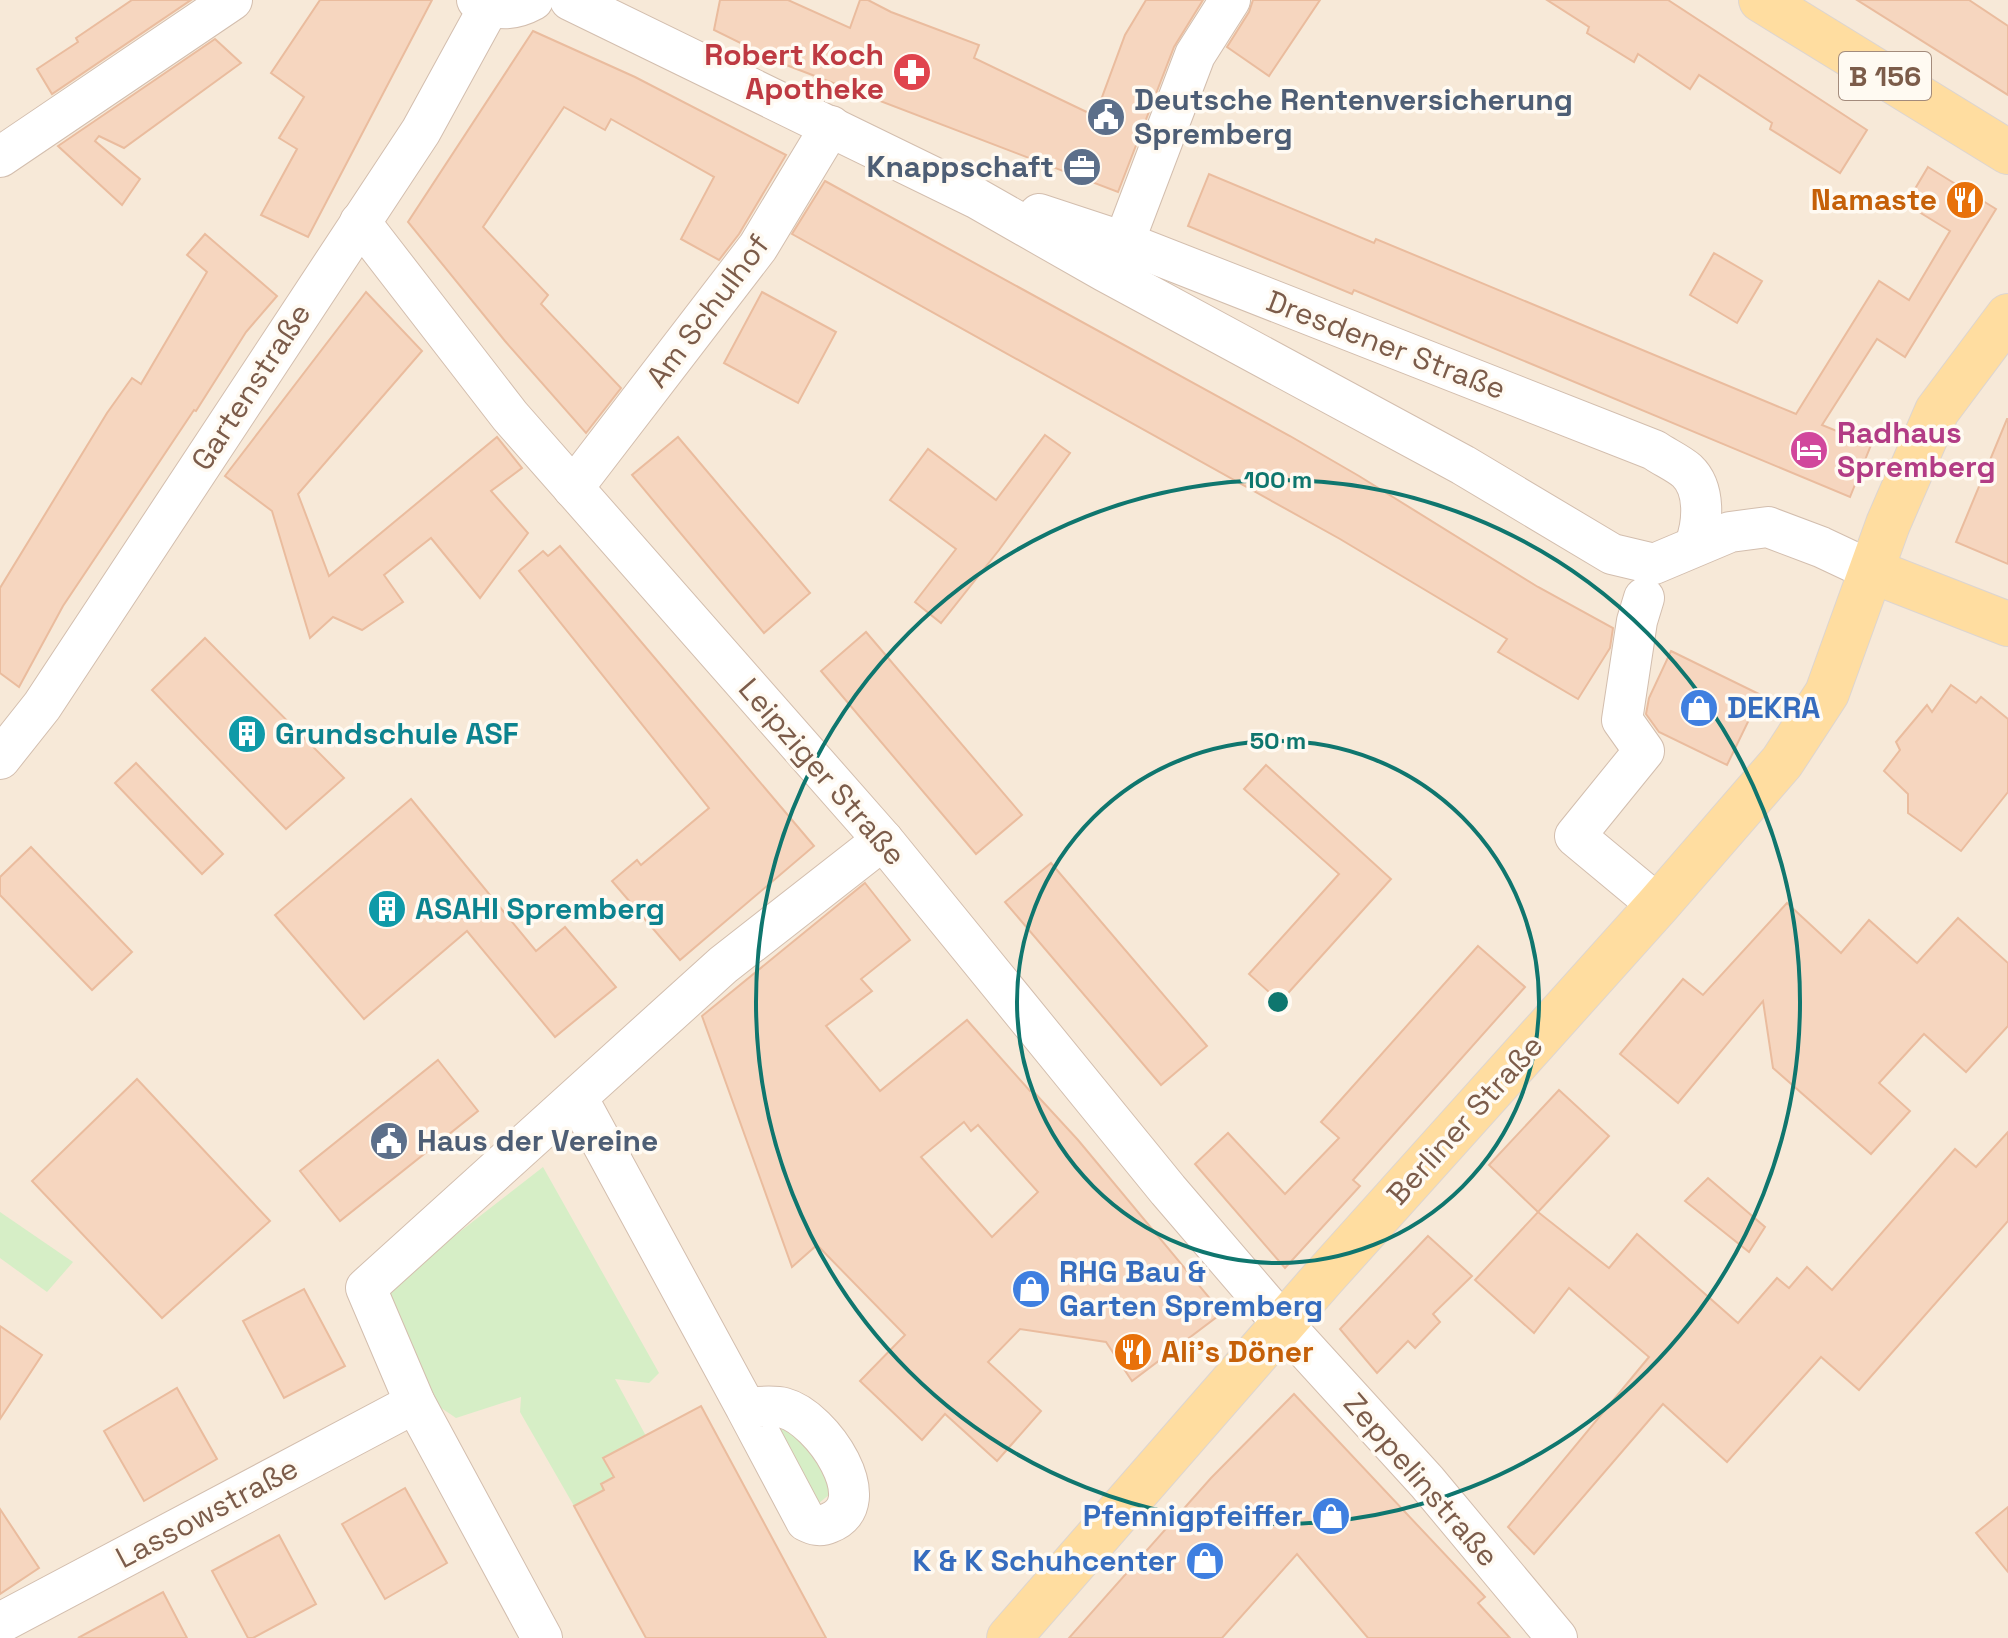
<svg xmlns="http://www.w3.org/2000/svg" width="2008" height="1638" viewBox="0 0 2008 1638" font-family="'Space Grotesk',sans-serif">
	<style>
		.residential { fill: #f7e9d8 }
		.green { fill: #d6eec6 }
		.building { fill: #f6d6bf; stroke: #eabc9e; stroke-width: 2; fill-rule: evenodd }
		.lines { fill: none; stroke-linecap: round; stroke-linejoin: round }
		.minor-casing { stroke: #d3beae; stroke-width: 42 }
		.major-casing { stroke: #ddd5d0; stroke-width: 46 }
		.minor { stroke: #fff; stroke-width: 40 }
		.major { stroke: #ffdda0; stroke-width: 44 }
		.ring { fill: none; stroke: #0f766e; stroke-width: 4 }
		.labels { text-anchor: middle; stroke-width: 7; stroke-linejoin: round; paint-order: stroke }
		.shield { fill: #fffaf2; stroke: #a38b7c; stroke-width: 2 }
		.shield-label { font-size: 28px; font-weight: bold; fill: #7c5c4a }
		.health-label { font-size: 30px; font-weight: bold; fill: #be3a42; stroke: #fffaf2; text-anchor: end }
		.service-label { font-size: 30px; font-weight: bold; fill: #4e5e75; stroke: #fffaf2; text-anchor: start }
		.food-label { font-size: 30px; font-weight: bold; fill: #c56008; stroke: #fffaf2; text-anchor: end }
		.street-label { font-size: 30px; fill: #7c5c4a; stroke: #fffaf2 }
		.hotel-label { font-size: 30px; font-weight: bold; fill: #b23c85; stroke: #fffaf2; text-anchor: start }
		.shop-label { font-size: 30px; font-weight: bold; fill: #366cbe; stroke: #fffaf2; text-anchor: start }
		.culture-label { font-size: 30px; font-weight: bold; fill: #0d838f; stroke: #fffaf2; text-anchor: start }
		.centre { fill: #0f766e; stroke: #fffaf2; stroke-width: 4 }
		.ring-label { font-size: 24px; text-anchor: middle; font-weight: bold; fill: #0f766e; stroke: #fffaf2; stroke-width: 7; stroke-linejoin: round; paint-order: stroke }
	</style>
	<rect width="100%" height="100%" fill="#fef7ea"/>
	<!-- residential -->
	<rect class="residential" x="0" y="0" width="2008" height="1638"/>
	<!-- green -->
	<g class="green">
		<polygon points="543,1167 659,1373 649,1383 615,1379 646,1436 604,1458 614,1477 601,1484 604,1490 574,1506 520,1412 521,1397 456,1418 416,1391 382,1320 395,1282"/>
		<polygon points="0,1212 73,1262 47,1292 0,1258"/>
		<polygon points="793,1419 828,1480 830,1494 819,1503 813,1502 774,1421"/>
	</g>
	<!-- building -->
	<g class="building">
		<polygon points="132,0 191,0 52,94 37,69 78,42 76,38"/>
		<polygon points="320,0 432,0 308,237 261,215 297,149 279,138 304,97 271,73"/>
		<polygon points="720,0 788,0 850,28 860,0 868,0 891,12 979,45 974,58 1095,116 1125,35 1146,0 1203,0 1174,47 1118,192 781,63 714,30"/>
		<polygon points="1253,0 1320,0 1269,76 1227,47 1249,12"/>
		<polygon points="1547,0 1668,0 1867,130 1840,173 1770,129 1772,123 1699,75 1690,89 1638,54 1634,62 1587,33 1589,27"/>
		<polygon points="1857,0 1969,0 2008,26 2008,95"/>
		<polygon points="533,31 635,77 786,155 739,234 719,260 681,239 714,177 611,119 605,130 564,107 483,227 548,295 541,304 621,388 586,433 505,341 408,222"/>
		<polygon points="215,39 241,63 124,148 99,136 95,141 140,179 122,205 58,146"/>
		<polygon points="1928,167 1996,209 1905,357 1877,339 1822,425 1871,445 1850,497 1354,290 1352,294 1188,226 1209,174 1374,243 1376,239 1796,414 1879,281 1909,300 1950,231 1906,204"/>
		<polygon points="825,181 1290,436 1359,476 1538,587 1613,628 1610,648 1578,699 1498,652 1507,639 1340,539 792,234"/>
		<polygon points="205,234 277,296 246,332 196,411 194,410 63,606 19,687 0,673 0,588 107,413 132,378 141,384 207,272 187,255"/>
		<polygon points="1714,253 1762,281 1737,323 1690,295"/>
		<polygon points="366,292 422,351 298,494 329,576 497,437 522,468 491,491 528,533 480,598 431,538 384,575 403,602 362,630 333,617 310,638 272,511 225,476"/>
		<polygon points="762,292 836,332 798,403 724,363"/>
		<polygon points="2007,419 2008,419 2008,564 1956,542"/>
		<polygon points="1045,435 1070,453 999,550 941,623 915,602 956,549 890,500 928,449 996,500"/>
		<polygon points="678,437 810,593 764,633 632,475"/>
		<polygon points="560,546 814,846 680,960 612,881 637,860 641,865 709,808 519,571 543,551 548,556"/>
		<polygon points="866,632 1022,815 976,854 821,671"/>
		<polygon points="205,638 344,778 286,829 152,690"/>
		<polygon points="1671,651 1761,695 1727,765 1659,732 1646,714 1649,698"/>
		<polygon points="1951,685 1976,703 1981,697 2008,719 2008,792 1961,851 1908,813 1908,794 1884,771 1900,750 1896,742 1927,705 1932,712"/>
		<polygon points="136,763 223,854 202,874 115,783"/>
		<polygon points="1266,765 1391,879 1280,1002 1249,974 1339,874 1244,789"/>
		<polygon points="411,799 536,951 565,927 616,987 555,1037 467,931 364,1019 275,915"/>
		<polygon points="31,847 132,952 92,990 0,895 0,877"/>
		<polygon points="1051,863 1207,1046 1161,1085 1005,902"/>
		<path d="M865,883l45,57 -49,39 11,12 -46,35 54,65 87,-71 63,71 2,-1 46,50 144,173 -90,68 -26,-39 -86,-13 -32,33 53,49 -44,50 -52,-47 -23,26 -62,-59 45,-46 -88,-90 -25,22 -90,-251zM964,1122l7,9 7,-6 60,67 -46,45 -71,-80z"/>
		<polygon points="1787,903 1841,953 1869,920 1917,963 1958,918 2008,963 2008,1026 1966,1072 1924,1034 1879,1083 1910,1111 1871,1154 1773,1068 1763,1001 1678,1103 1620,1054 1683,979 1703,995"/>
		<polygon points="1478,946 1525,987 1353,1180 1360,1186 1285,1268 1195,1164 1228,1133 1285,1194 1339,1138 1321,1122"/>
		<polygon points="438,1060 478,1111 340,1221 300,1171"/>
		<polygon points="137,1079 270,1221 162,1318 32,1181"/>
		<polygon points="1559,1090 1609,1136 1538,1212 1489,1165"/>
		<polygon points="2008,1132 2008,1221 1859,1390 1821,1357 1727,1462 1663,1404 1534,1554 1508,1527 1649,1357 1569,1288 1534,1333 1475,1280 1538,1212 1609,1268 1637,1234 1738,1323 1777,1278 1789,1288 1807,1267 1832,1290 1955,1149 1976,1167"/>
		<polygon points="1708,1178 1765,1227 1749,1252 1685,1201"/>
		<polygon points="1428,1236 1472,1276 1433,1314 1440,1322 1415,1348 1408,1341 1377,1373 1340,1329"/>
		<polygon points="304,1289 345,1366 284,1398 243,1321"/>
		<polygon points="0,1326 42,1355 0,1419"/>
		<polygon points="177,1388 217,1459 144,1501 104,1431"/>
		<polygon points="1294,1394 1485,1597 1478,1603 1510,1638 1368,1638 1297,1554 1222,1638 1069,1638 1211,1478"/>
		<polygon points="701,1406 826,1638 646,1638 574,1506 604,1490 601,1484 614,1477 603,1458"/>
		<polygon points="405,1488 447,1563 385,1599 342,1524"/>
		<polygon points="2008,1507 2008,1572 1976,1533"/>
		<polygon points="0,1509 39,1568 0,1594"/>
		<polygon points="279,1535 316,1604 253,1638 248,1638 212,1571"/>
		<polygon points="163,1592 187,1638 78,1638"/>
	</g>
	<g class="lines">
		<!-- minor casing -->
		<g class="minor-casing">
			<g id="minor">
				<path d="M477,0c20,11 36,11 56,0"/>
				<polyline points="570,0 976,198 1104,271 1463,465 1612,554 1654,564 1730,532 1768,527 1821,547 1872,571"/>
				<polyline points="0,157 232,0"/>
				<path d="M1039,214l85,28 530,208c10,7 24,13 33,21 19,18 16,52 8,74"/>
				<polyline points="360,222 510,416 883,840 1168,1190 1283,1324 1427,1482 1557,1638"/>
				<polyline points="1124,242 1195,55 1230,0"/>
				<polyline points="573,488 758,247 831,126"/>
				<polyline points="1644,598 1637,621 1622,720 1644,751 1575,836 1658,905"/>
				<polyline points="0,759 42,706 421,131 489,7"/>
				<path d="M578,1099l168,309c12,-1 26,-3 38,0 38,10 96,96 45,115 -9,4 -15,2 -23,-2l-60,-113"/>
				<polyline points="0,1623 415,1403"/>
				<polyline points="542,1638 415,1403 366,1288 723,965 883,840"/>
			</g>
		</g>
		<!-- major casing -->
		<g class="major-casing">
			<g id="major">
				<polyline points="1761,0 2008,152"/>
				<polyline points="1872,571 2008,624"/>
				<polyline points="1009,1638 1324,1277 1658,905 1782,762 1827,693 1888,524 1937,411 2008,316"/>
			</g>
		</g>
		<!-- minor -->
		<use href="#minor" class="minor"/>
		<!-- major -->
		<use href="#major" class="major"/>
	</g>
	<!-- distance rings -->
	<g class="ring">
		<circle cx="1278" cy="1002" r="261"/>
		<circle cx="1278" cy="1002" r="522"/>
	</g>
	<!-- icons -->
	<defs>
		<g id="pharmacy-disc" transform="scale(2)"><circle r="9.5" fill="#e0444e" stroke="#fffaf2"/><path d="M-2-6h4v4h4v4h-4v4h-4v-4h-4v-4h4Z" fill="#fff"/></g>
		<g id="civic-disc" transform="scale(2)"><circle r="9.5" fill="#5c6f8a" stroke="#fffaf2"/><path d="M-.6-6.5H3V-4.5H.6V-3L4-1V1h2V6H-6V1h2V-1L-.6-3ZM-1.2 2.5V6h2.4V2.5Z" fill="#fff"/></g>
		<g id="office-disc" transform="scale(2)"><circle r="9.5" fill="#5c6f8a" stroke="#fffaf2"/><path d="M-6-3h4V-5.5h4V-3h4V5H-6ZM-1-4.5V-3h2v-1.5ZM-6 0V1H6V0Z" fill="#fff"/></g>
		<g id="restaurant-disc" transform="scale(2)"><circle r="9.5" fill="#e8710a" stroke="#fffaf2"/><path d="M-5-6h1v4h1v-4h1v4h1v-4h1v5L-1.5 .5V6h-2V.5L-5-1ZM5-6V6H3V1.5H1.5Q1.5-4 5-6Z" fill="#fff"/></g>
		<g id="hotel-disc" transform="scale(2)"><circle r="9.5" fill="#d1479c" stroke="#fffaf2"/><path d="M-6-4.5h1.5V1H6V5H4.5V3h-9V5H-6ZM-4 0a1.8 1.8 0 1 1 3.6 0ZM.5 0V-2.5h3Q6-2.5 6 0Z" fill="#fff"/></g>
		<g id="shop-disc" transform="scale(2)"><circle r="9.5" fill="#3f7fe0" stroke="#fffaf2"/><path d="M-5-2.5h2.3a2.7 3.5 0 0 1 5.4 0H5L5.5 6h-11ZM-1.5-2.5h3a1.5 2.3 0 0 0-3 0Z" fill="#fff"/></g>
		<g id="building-disc" transform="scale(2)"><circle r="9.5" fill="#0f9aa8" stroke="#fffaf2"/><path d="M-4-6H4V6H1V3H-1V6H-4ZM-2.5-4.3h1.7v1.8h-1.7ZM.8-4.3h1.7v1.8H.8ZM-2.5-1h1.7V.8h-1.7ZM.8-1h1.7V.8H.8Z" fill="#fff"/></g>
	</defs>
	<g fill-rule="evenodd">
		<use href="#pharmacy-disc" x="912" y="72"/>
		<use href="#civic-disc" x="1106" y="117"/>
		<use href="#office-disc" x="1082" y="167"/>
		<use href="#restaurant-disc" x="1965" y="200"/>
		<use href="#hotel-disc" x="1809" y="450"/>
		<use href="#shop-disc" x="1699" y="708"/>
		<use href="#building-disc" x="247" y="734"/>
		<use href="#building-disc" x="387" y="909"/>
		<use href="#civic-disc" x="389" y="1141"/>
		<use href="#shop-disc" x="1031" y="1289"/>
		<use href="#restaurant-disc" x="1133" y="1352"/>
		<use href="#shop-disc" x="1331" y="1516"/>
		<use href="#shop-disc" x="1205" y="1561"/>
	</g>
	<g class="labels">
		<!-- shield labels -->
		<rect class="shield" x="1839" y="52" width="92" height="48" rx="6"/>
		<g class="shield-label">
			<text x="1885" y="86">B 156</text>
		</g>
		<!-- health labels -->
		<g class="health-label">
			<text x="884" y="65">Robert Koch<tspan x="884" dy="34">Apotheke</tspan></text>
		</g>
		<!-- service labels -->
		<g class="service-label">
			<text x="1134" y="110">Deutsche Rentenversicherung<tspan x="1134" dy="34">Spremberg</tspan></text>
			<text x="1054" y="177" text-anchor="end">Knappschaft</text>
			<text x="417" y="1151">Haus der Vereine</text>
		</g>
		<!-- food labels -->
		<g class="food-label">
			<text x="1937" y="210">Namaste</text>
			<text x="1161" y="1362" text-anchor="start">Ali's Döner</text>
		</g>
		<!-- street labels -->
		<g class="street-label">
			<text transform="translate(708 311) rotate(-53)" y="10">Am Schulhof</text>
			<text transform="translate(1386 345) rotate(21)" y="10">Dresdener Straße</text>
			<text transform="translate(251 387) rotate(-57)" y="10">Gartenstraße</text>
			<text transform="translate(822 772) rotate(49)" y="10">Leipziger Straße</text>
			<text transform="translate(1465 1120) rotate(-48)" y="10">Berliner Straße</text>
			<text transform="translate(1421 1480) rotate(49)" y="10">Zeppelinstraße</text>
			<text transform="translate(207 1513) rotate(-28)" y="10">Lassowstraße</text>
		</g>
		<!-- hotel labels -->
		<g class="hotel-label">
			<text x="1837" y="443">Radhaus<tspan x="1837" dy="34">Spremberg</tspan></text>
		</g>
		<!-- shop labels -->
		<g class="shop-label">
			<text x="1727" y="718">DEKRA</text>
			<text x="1059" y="1282">RHG Bau &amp;<tspan x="1059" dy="34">Garten Spremberg</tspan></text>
			<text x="1303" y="1526" text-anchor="end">Pfennigpfeiffer</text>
			<text x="1177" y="1571" text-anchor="end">K &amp; K Schuhcenter</text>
		</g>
		<!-- culture labels -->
		<g class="culture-label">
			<text x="275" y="744">Grundschule ASF</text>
			<text x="415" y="919">ASAHI Spremberg</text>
		</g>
	</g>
	<circle cx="1278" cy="1002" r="12" class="centre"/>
	<g class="ring-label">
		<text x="1278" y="488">100 m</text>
		<text x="1278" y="749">50 m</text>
	</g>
</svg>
